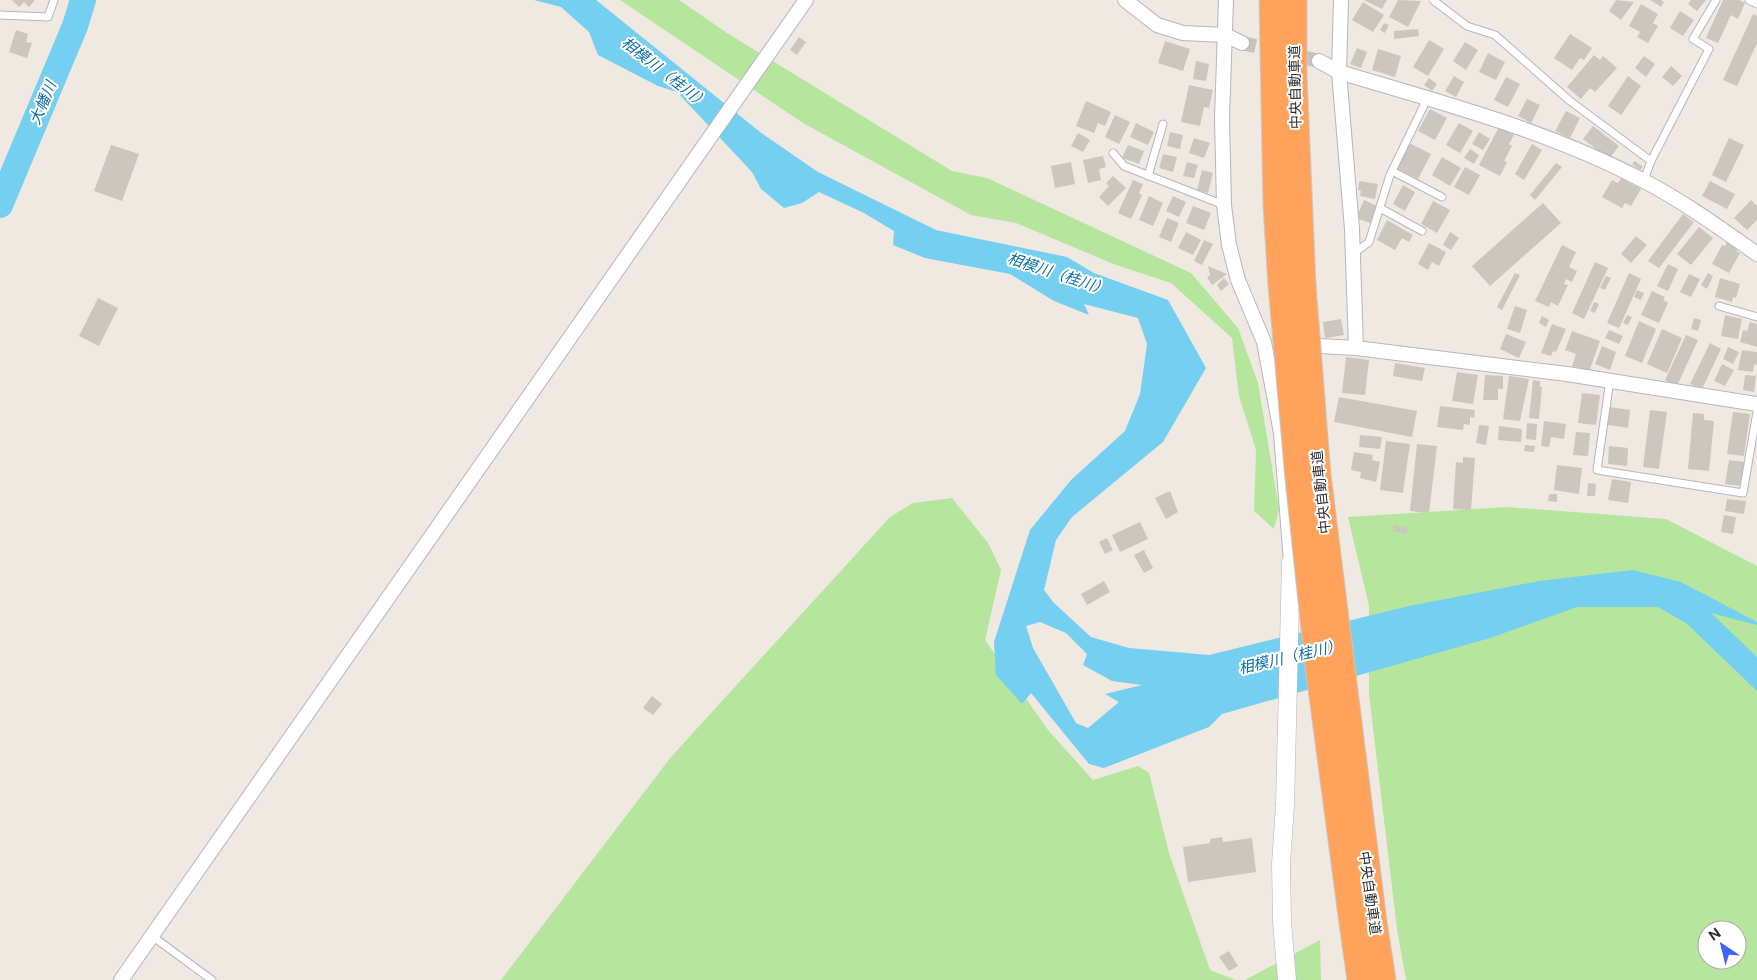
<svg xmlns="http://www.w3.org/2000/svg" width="1757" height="980" viewBox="0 0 1757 980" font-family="'Public Sans','Noto Sans JP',sans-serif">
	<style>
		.green { fill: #b6e59e; fill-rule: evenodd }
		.water { fill: #75cff0; fill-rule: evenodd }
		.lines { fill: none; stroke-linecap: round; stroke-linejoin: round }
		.river { stroke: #75cff0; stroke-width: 26 }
		.building { fill: #cbc7bf }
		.minor-tunnel { stroke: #c8c4bd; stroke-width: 14; stroke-dasharray: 14 7; stroke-linecap: butt }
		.service-casing { stroke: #b4b7c1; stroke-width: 9 }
		.minor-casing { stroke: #b4b7c1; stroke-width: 16 }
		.tertiary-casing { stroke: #b4b7c1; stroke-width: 19 }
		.motorway-casing { stroke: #c9c9c9; stroke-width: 27 }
		.service { stroke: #fff; stroke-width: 7 }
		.minor { stroke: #fff; stroke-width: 14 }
		.tertiary { stroke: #fff; stroke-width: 18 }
		.motorway { stroke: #ffa35c; stroke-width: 25 }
		.motorway-bridge-casing { stroke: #c9c9c9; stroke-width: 27; stroke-linecap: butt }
		.motorway-bridge { stroke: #ffa35c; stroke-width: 25 }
		.labels { text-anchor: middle; stroke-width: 4; stroke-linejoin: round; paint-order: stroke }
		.street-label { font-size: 14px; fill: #2e2e2e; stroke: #fff }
		.water-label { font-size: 15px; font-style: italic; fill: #0d6fa3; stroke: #fff }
	</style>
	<rect width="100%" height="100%" fill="#efe9e1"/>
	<!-- green -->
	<g class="green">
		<polygon points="620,0 679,0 727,33 952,171 987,178 1191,273 1238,328 1258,383 1279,509 1274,529 1254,511 1256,450 1239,396 1232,338 1171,283 1116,265 1016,223 971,215 803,123"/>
		<polygon points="952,498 988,543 1001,570 985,640 1048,730 1093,780 1138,766 1149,773 1169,853 1210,970 1236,980 501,980 671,757 890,517 913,503"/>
		<path d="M1507,507l159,12 91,47v414h-351l-9,-51 -28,-235v-88l-21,-89zM1707,930h30v30h-30z"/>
		<polygon points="1320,940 1321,980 1245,980"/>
	</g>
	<!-- water -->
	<path class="water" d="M534,0h62l164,132 58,40 118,58 131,27 27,16 74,27 38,68 -43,74 -91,75 -16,23 -12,50 10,13 37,34 38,11 80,7 200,-49 130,-25 94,-11 48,12 76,40v3l-46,-12 46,44v34l-71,-68 -28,-16h-81l-87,31 -268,76 -13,13 -105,41 -15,-4 -58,-71 -9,11 -26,-29 -2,-33 36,-112 41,-50 54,-49 15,-37 7,-50 -9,-26 -54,-14 5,11 -35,-14 -44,-27 -85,-16 -32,-13 1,-14 -30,-18 -45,-21 -17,11 -18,5 -23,-19 -9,-17 -75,-80 -19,-6 -60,-31 -9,-23 -28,-25zM1040,622l26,11 21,21 -4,11 29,16 30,4 -37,9 14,8 -31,26 -12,-5 -43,-75 -7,-22z"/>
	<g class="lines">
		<!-- river -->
		<polyline class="river" points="0,205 75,26 83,0"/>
	</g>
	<!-- building -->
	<g class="building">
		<polygon points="12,0 35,0 29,7 24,2 19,7"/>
		<polygon points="1364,0 1387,0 1382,9"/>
		<polygon points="1398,0 1421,1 1408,27 1389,17"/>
		<polygon points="1616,0 1634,2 1621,20 1609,11"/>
		<polygon points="1650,0 1661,0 1664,2 1661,7"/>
		<polygon points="1691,0 1706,0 1697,11 1688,4"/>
		<polygon points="1723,0 1739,0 1745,3 1738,19 1731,15 1718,43 1706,38"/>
		<polygon points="1363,2 1384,15 1373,32 1352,20"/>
		<polygon points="1641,4 1658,14 1653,23 1658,26 1648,43 1637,37 1640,32 1629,26"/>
		<polygon points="1680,11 1694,20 1683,36 1670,28"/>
		<polygon points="1753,14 1757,16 1757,43 1737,86 1723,80"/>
		<polygon points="1384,23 1389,25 1385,33 1380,30"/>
		<polygon points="1418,29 1419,36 1394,39 1394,31"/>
		<polygon points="16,30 28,34 26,42 32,43 27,58 9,52"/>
		<polygon points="1570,34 1592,48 1584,60 1580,58 1572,70 1554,58"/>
		<polygon points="799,37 806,42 797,55 790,50"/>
		<polygon points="1429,40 1444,49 1428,76 1413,67"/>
		<polygon points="1165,41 1190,49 1183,71 1158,63"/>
		<polygon points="1465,42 1478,50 1466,70 1453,61"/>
		<polygon points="1357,48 1367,52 1361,68 1350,64"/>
		<polygon points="1378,49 1401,56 1395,77 1372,70"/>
		<polygon points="1488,53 1505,62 1496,80 1479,72"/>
		<polygon points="1594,55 1600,60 1603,56 1617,68 1595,92 1590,88 1581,99 1567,87"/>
		<polygon points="1644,56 1655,64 1646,77 1635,68"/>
		<polygon points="1196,61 1209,64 1206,81 1193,79"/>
		<polygon points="1671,66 1682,76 1673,86 1662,77"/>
		<polygon points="1454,76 1464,82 1456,97 1445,91"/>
		<polygon points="1628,76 1641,86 1621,115 1608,106"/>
		<polygon points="1506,77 1520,84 1508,107 1494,100"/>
		<polygon points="1429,78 1437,84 1432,91 1424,85"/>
		<polygon points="1189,85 1213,90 1209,108 1204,107 1200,126 1181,122"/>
		<polygon points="1527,99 1540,105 1531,123 1518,116"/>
		<polygon points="1086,101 1111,112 1105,126 1098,123 1094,133 1076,126"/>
		<polygon points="1430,109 1447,118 1435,140 1418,131"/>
		<polygon points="1566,111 1580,118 1570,138 1555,131"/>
		<polygon points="1115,115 1130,122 1119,144 1105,137"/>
		<polygon points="1136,123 1154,132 1148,145 1130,137"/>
		<polygon points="1459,123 1473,131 1460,153 1446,145"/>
		<polygon points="1593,126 1619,146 1609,159 1583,139"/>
		<polygon points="1499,127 1514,135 1509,144 1512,146 1504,161 1507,162 1500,176 1479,165"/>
		<polygon points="1170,132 1183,135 1180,149 1167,146"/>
		<polygon points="1479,132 1490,139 1483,150 1472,144"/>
		<polygon points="1078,133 1090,140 1083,152 1071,146"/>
		<polygon points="1194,138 1210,143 1204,158 1189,153"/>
		<polygon points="1729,138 1744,145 1726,182 1712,175"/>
		<polygon points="1409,143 1431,154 1418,179 1396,168"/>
		<polygon points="1532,144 1542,150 1524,180 1515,174"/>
		<polygon points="111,145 139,154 122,201 94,191"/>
		<polygon points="1128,145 1144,151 1139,164 1122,158"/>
		<polygon points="1470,149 1479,155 1474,164 1464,158"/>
		<polygon points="1163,154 1177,157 1173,172 1159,168"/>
		<polygon points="1103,156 1106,167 1099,169 1101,180 1088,183 1083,160"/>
		<polygon points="1442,157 1461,168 1450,186 1432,175"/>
		<polygon points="1635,161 1643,167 1640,170 1632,164"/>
		<polygon points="1071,162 1075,184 1055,188 1051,166"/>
		<polygon points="1187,162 1198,165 1194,178 1183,176"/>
		<polygon points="1556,163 1562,167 1535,200 1530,195"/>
		<polygon points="1465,167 1480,175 1469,195 1454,187"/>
		<polygon points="1202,170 1213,173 1208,193 1197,190"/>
		<polygon points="1113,176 1126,188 1108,206 1099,197 1109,186 1106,183"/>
		<polygon points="1621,178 1641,189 1631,206 1625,203 1622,208 1602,197 1612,180 1618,183"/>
		<polygon points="1133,180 1143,184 1139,193 1142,195 1131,219 1118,213"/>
		<polygon points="1359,181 1378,184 1375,199 1360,196 1361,191 1358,190"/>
		<polygon points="1710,181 1735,194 1727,209 1702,196"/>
		<polygon points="1403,185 1415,192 1405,211 1393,204"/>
		<polygon points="1149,196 1163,203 1153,226 1139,220"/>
		<polygon points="1173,196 1186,202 1179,217 1166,211"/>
		<polygon points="1364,200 1377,206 1370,223 1356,218"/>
		<polygon points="1751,200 1757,206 1757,220 1747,230 1734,218"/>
		<polygon points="1433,201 1450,210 1437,233 1421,224"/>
		<polygon points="1543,203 1561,223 1490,286 1472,266"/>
		<polygon points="1193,206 1211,213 1204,230 1186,223"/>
		<polygon points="1683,214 1694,222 1659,268 1648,261"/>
		<polygon points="1167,218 1179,223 1171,242 1159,237"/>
		<polygon points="1387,220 1413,235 1409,242 1402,238 1395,250 1377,240"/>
		<polygon points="1699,227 1713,238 1691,265 1677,254"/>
		<polygon points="1186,232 1201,240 1193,255 1178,248"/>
		<polygon points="1450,232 1459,238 1451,250 1443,245"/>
		<polygon points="1636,236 1647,245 1631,263 1621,254"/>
		<polygon points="1204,240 1213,244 1202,265 1194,261"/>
		<polygon points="1727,242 1738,248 1736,251 1740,253 1729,273 1712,264 1722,245 1725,246"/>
		<polygon points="1429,243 1446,252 1439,266 1432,262 1428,270 1418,264"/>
		<polygon points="1562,245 1576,252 1569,267 1577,271 1572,282 1566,279 1564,284 1568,285 1558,306 1551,302 1549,307 1535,301"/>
		<polygon points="1595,262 1608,268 1584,319 1572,313"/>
		<polygon points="1668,264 1678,269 1668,291 1657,286"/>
		<polygon points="1208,266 1227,274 1212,285 1207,277 1210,275"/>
		<polygon points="1515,273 1520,275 1502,310 1497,307"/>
		<polygon points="1629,273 1641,279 1619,328 1607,323"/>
		<polygon points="1708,273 1713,276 1707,289 1701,285"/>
		<polygon points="1689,274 1700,279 1691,297 1680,292"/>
		<polygon points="1606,276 1611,278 1605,290 1600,288"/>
		<polygon points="1224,278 1229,284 1221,291 1217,285"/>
		<polygon points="1720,278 1740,284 1736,298 1733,297 1732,302 1715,297"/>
		<polygon points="1637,290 1644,293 1641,300 1634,297"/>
		<polygon points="1652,291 1665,297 1663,300 1668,303 1659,323 1641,315"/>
		<polygon points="98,298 118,308 99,346 79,336"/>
		<polygon points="1594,302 1599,304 1595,313 1590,311"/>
		<polygon points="1515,306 1527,310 1520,333 1507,329"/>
		<polygon points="1627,315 1632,317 1628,325 1623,323"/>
		<polygon points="1725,315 1742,319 1738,339 1721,336"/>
		<polygon points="1542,316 1549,320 1546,327 1539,323"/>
		<polygon points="1694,318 1701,320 1698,331 1691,329"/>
		<polygon points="1341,319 1344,335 1325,338 1323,322"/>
		<polygon points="1639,321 1656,329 1642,363 1625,356"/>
		<polygon points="1750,322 1757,324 1757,347 1740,342 1743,330 1747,331"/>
		<polygon points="1552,324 1566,329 1556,352 1553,351 1551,356 1541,353"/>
		<polygon points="1662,329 1682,338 1667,373 1647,364"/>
		<polygon points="1609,330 1623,336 1619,344 1605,338"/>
		<polygon points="1572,331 1600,341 1589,372 1572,366 1576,354 1565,350"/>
		<polygon points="1506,334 1526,342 1519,358 1500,349"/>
		<polygon points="1686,335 1698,340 1677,386 1665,380"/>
		<polygon points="1710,343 1721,349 1702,389 1690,384"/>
		<polygon points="1602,346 1616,352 1610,370 1595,364"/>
		<polygon points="1728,347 1739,352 1733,364 1723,359"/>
		<polygon points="1742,350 1757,352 1757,365 1754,364 1753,372 1738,370"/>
		<polygon points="1346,357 1369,360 1365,395 1342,393"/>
		<polygon points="1395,363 1425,368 1422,381 1393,376"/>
		<polygon points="1722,364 1734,370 1725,386 1714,381"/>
		<polygon points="1457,372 1478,375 1473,404 1452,401"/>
		<polygon points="1485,375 1503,376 1503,389 1498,389 1498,400 1483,400"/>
		<polygon points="1745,375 1756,376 1754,392 1743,390"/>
		<polygon points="1509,376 1529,379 1520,421 1503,419"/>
		<polygon points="1533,380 1540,381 1540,387 1542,387 1539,419 1529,418"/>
		<polygon points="1582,393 1600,395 1596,425 1578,423"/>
		<polygon points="1339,397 1417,411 1412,437 1334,422"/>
		<polygon points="1440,406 1475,410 1474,418 1470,417 1470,425 1464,424 1463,430 1437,427"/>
		<polygon points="1610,407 1630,410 1628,428 1608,425"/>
		<polygon points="1650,410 1667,412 1659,469 1643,467"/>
		<polygon points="1733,412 1750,414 1744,456 1727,454"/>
		<polygon points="1693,413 1704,414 1704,420 1714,421 1709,471 1688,469"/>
		<polygon points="1544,421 1566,424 1564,439 1551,437 1549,447 1541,446"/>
		<polygon points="1527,423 1537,424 1536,440 1526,439"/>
		<polygon points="1479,425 1489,426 1486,445 1476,443"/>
		<polygon points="1499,426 1522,429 1521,442 1498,440"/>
		<polygon points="1576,432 1590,433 1588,456 1573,455"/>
		<polygon points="1360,435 1382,437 1380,449 1359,447"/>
		<polygon points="1386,441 1410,444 1403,493 1380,490"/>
		<polygon points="1417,444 1437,446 1429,513 1410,511"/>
		<polygon points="1525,445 1535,446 1534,452 1524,451"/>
		<polygon points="1609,446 1628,448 1627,466 1608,464"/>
		<polygon points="1354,452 1373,455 1372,460 1380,462 1376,482 1360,478 1361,472 1351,470"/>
		<polygon points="1463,457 1475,458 1471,510 1453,509 1456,462 1463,463"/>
		<polygon points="1729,460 1745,462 1742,486 1725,484"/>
		<polygon points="1557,465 1582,468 1579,494 1554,490"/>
		<polygon points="1612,479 1631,482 1628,503 1608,500"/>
		<polygon points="1588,483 1596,484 1595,496 1587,496"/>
		<polygon points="1170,491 1178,512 1166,519 1155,498"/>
		<polygon points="1549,494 1557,494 1557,502 1548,501"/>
		<polygon points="1727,499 1746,501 1744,514 1725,511"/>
		<polygon points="1724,515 1736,517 1733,534 1721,532"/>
		<polygon points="1140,522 1148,539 1120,552 1112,535"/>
		<polygon points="1394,525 1408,528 1406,534 1393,531"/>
		<polygon points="1107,538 1113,550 1105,554 1099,542"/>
		<polygon points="1144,550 1153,568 1144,573 1134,555"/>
		<polygon points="1104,581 1110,592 1087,605 1081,594"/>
		<polygon points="652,696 662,704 653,715 643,708"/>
		<polygon points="1222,837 1223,842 1252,838 1256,872 1188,882 1183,847 1210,843 1210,839"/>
		<polygon points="1229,951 1238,966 1229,971 1219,957"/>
	</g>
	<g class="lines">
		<!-- minor-tunnel -->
		<polyline class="minor-tunnel" points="1242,43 1319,61"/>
		<!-- service casing -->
		<g class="service-casing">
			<g id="service">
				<polyline points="1433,0 1467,26 1495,35 1570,101 1651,161"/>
				<polyline points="1749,0 1757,4"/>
				<polyline points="0,15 48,17 54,0"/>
				<polyline points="1113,153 1124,166 1224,205"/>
				<polyline points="1392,171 1442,197"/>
				<polyline points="1148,176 1163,124"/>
				<polyline points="1644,180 1651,161 1709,49 1693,39 1716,0"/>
				<polyline points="1380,208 1422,231"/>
				<polyline points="1353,254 1369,242 1390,175 1427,99"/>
				<polyline points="1719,306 1757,317"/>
				<polyline points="1610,380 1597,470 1743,493 1757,412"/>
				<polyline points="152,936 212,980"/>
			</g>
		</g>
		<!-- minor casing -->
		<g class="minor-casing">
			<g id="minor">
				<polyline points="1125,0 1157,25 1183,33 1225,35 1242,43"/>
				<polyline points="1226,0 1222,118 1224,205 1229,245 1238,280 1264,342 1281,433 1291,562"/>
				<polyline points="1341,0 1339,72 1352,229 1356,348"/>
				<path d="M1319,61l20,11c103,31 208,58 303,108 41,21 78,48 115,74"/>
				<polyline points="1302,345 1356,348 1567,374 1757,404"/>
				<polyline points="121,980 806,0"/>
			</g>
		</g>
		<!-- tertiary casing -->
		<g class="tertiary-casing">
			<polyline id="tertiary" points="1287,980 1282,922 1281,864 1285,805 1291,562"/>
		</g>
		<!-- motorway casing -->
		<g class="motorway-casing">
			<g id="motorway">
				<polyline points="1272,0 1276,205 1281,285"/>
				<polyline points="1294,0 1294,74 1303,285"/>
				<polyline points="1374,922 1383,980"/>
				<polyline points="1352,923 1360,980"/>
			</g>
		</g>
		<!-- service -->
		<use href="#service" class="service"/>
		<!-- minor -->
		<use href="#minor" class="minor"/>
		<!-- tertiary -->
		<use href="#tertiary" class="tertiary"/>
		<!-- motorway -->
		<use href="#motorway" class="motorway"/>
		<!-- motorway-bridge casing -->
		<g class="motorway-bridge-casing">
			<g id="motorway-bridge">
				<polyline points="1281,285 1298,478 1318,666 1352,923"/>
				<polyline points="1303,285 1318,475 1374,922"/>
			</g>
		</g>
		<!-- motorway-bridge -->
		<use href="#motorway-bridge" class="motorway-bridge"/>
	</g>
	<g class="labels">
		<!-- street labels -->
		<g class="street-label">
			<text transform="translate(1295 87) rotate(-91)" y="5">中央自動車道</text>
			<text transform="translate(1321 492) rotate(-96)" y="5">中央自動車道</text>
			<text transform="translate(1370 893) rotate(82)" y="5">中央自動車道</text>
		</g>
		<!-- water labels -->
		<g class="water-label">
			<text transform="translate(665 73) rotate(38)" y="5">相模川（桂川）</text>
			<text transform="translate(43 103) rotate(-67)" y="5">大幡川</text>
			<text transform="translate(1058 274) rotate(18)" y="5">相模川（桂川）</text>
			<text transform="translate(1290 657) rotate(-13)" y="5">相模川（桂川）</text>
		</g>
	</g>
	<!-- north arrow -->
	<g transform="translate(1722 945) rotate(325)"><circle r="24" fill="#ffffff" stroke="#ababab"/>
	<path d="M0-4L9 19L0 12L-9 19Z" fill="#4264fb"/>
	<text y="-8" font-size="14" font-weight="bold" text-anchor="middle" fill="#2e2e2e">N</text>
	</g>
</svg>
